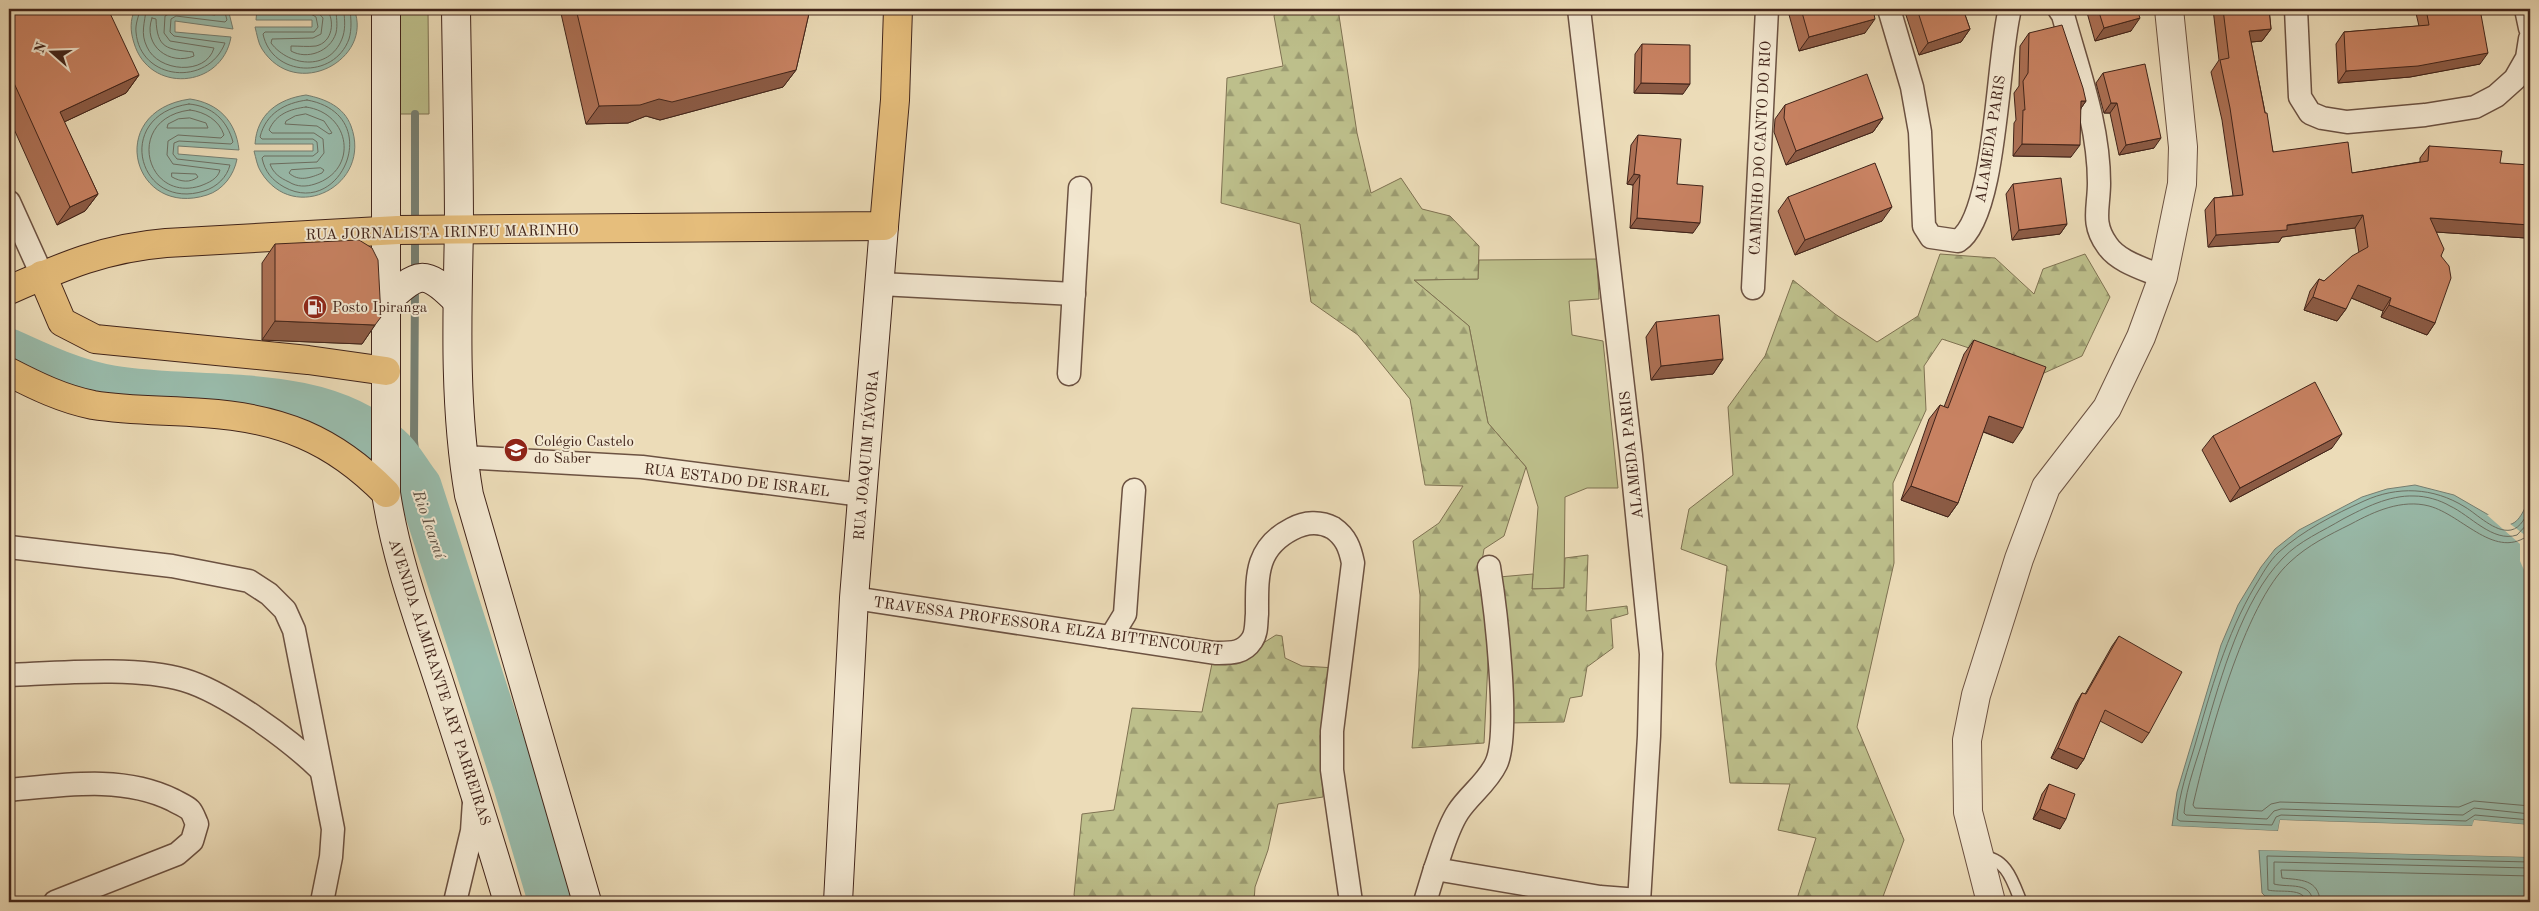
<svg xmlns="http://www.w3.org/2000/svg" width="2539" height="911" viewBox="0 0 2539 911" font-family="'Old Standard TT',serif">
	<style>
		.green { fill: #bdbf8b; stroke: #7f7252 }
		.forest { fill: url(#forest-firs); stroke: #7f7252 }
		.water { fill: #99bcac; stroke: #767f72 }
		.pier { fill: #ecdcb8 }
		.lines { fill: none; stroke-linecap: round; stroke-linejoin: round }
		.shore { stroke: #6d7063; stroke-width: 1 }
		.stream { stroke: #767f72; stroke-width: 8 }
		.river { stroke: #99bcac; stroke-width: 45 }
		.service-casing { stroke: #6c5242; stroke-width: 14 }
		.minor-casing { stroke: #6c5242; stroke-width: 25 }
		.tertiary-casing { stroke: #6c5242; stroke-width: 30 }
		.secondary-casing { stroke: #41241a; stroke-width: 30 }
		.primary-casing { stroke: #41241a; stroke-width: 30 }
		.service { stroke: #f3e8d1; stroke-width: 11 }
		.minor { stroke: #f3e8d1; stroke-width: 22 }
		.tertiary { stroke: #f3e8d1; stroke-width: 28 }
		.secondary { stroke: #f3e8d1; stroke-width: 28 }
		.primary { stroke: #e6be7c; stroke-width: 28 }
		.wall { fill: #ac7054; stroke: #41241a }
		.shaded-wall { fill: #8c5b45; stroke: #41241a }
		.building { fill: #c88262; stroke: #41241a }
		.labels { text-anchor: middle; stroke-width: 4; stroke-linejoin: round; paint-order: stroke }
		.street-label { font-size: 15px; fill: #41241a; stroke: #f3e8d1 }
		.poi-label { font-size: 15px; fill: #41241a; stroke: #f3e8d1; text-anchor: start }
		.water-label { font-size: 16px; font-style: italic; fill: #574a3e; stroke: #f3e8d1 }
	</style>
	<defs>
		<pattern id="forest-firs" width="22" height="20" patternUnits="userSpaceOnUse" patternTransform="scale(1.25)"><rect width="22" height="20" fill="#bdbf8b"/><path d="M5 1l3.5 6h-7zM16 11l3.5 6h-7z" fill="#9b9b71"/></pattern>
	</defs>
	<rect width="100%" height="100%" fill="#ecdcb8"/>
	<filter id="stains"><feTurbulence type="fractalNoise" baseFrequency=".004" numOctaves="4"/><feColorMatrix values="0 0 0 0 .2 0 0 0 0 .09 0 0 0 0 .02 0 0 0 .5 -.17"/></filter>
	<radialGradient id="worn" r=".72"><stop offset=".6" stop-color="#630" stop-opacity="0"/><stop offset="1" stop-color="#630" stop-opacity=".3"/></radialGradient>
	<!-- green -->
	<g class="green">
		<polygon points="400,9 428,9 429,114 400,114"/>
		<polygon points="1597,259 1599,299 1569,301 1572,335 1603,341 1618,488 1587,488 1565,497 1564,588 1532,589 1538,507 1526,467 1488,423 1469,326 1414,280 1478,279 1479,260"/>
	</g>
	<!-- forest -->
	<g class="forest">
		<polygon points="1277,9 1338,9 1357,133 1371,193 1401,178 1422,209 1450,216 1479,246 1478,279 1414,280 1469,326 1488,423 1526,467 1504,536 1484,549 1480,574 1490,622 1484,743 1412,748 1419,667 1420,595 1413,541 1439,523 1463,486 1425,485 1410,399 1358,335 1311,302 1300,224 1221,203 1227,78 1283,66 1274,16"/>
		<polygon points="1940,254 1995,258 2034,294 2043,269 2085,254 2110,297 2082,356 2044,373 1942,339 1924,366 1926,410 1893,483 1894,563 1857,727 1904,840 1881,902 1796,902 1816,838 1778,830 1790,784 1730,783 1716,664 1727,566 1681,549 1689,509 1733,475 1728,407 1765,356 1793,280 1835,314 1877,342 1918,316"/>
		<polygon points="1588,555 1586,611 1627,606 1628,614 1611,619 1613,648 1587,667 1582,696 1570,698 1564,722 1508,723 1499,577 1533,574 1532,589 1564,588 1565,558"/>
		<polygon points="1276,635 1282,636 1285,658 1302,666 1336,668 1330,702 1320,736 1323,797 1278,804 1268,850 1255,887 1254,902 1078,902 1074,895 1082,814 1114,810 1132,708 1202,712 1215,649 1252,650"/>
	</g>
	<!-- water -->
	<g class="water">
		<path d="M135,9h93l5,20 -58,-8v11l56,5c-9,52 -82,57 -97,6 -4,-12 -4,-23 1,-34z"/>
		<path d="M257,9h97c20,50 -58,93 -92,40 -4,-6 -5,-15 -7,-22h57v-7h-56z"/>
		<path d="M306,95c20,4 38,12 45,31 22,59 -57,100 -90,46 -4,-6 -5,-14 -7,-21h59v-7h-58c2,-30 23,-45 51,-49z"/>
		<path d="M190,99c28,4 46,22 49,51l-61,-4v8l59,5c-3,16 -14,31 -30,36 -75,24 -103,-84 -17,-96z"/>
		<path d="M2415,485l39,10 52,30c14,0 18,-17 24,-27v327l-56,-5 -1,6 -193,-6 -2,11 -106,-5 5,-34 44,-147 17,-40 23,-38 14,-18 24,-19 63,-33 25,-8z"/>
		<polygon points="2259,850 2530,857 2530,902 2301,902 2300,898 2265,896 2262,893"/>
	</g>
	<!-- pier -->
	<g class="pier">
		<polygon points="2490,514 2509,523 2530,539 2530,571 2524,570 2520,561 2520,544 2487,515"/>
		<polygon points="2280,820 2472,826 2474,820 2530,825 2530,828 2476,822 2473,829 2282,823 2278,833 2172,828 2172,826 2278,831"/>
		<polygon points="2259,847 2530,855 2530,857 2257,850"/>
	</g>
	<g class="lines">
		<!-- shore -->
		<g class="shore">
			<path d="M140,9c-1,7 -5,15 -4,23 4,49 72,55 89,11l-51,-7 -4,-4 1,-13 5,-3 49,6 2,-2 -3,-11"/>
			<path d="M146,9c-1,14 -6,24 1,38 11,25 59,29 67,1l-44,-7 -6,-8 1,-17 11,-6 39,5 2,-6"/>
			<path d="M261,9l2,5h48l5,3 2,10 -4,5h-49l-2,2c9,43 71,46 86,5 3,-10 2,-20 1,-30"/>
			<path d="M315,9l8,9 -2,16 -8,4 -41,1 -1,4c19,25 61,28 72,-7 3,-10 1,-18 1,-27"/>
			<path d="M327,9c8,12 6,33 -11,37 -8,1 -17,0 -25,0v5c16,9 39,1 45,-18 2,-9 0,-16 0,-24"/>
			<path d="M152,18l4,1c1,30 11,30 37,33l1,4c-24,10 -52,-10 -42,-38z"/>
			<path d="M307,100c79,14 35,119 -23,87 -12,-7 -19,-15 -22,-29l2,-2h49l5,-4 -1,-10 -4,-3h-51l-2,-2c6,-24 25,-34 47,-37z"/>
			<path d="M189,104c23,2 38,16 44,38l-2,2 -52,-3 -5,2 -1,11 4,5 53,6c-3,12 -13,22 -26,26 -66,21 -92,-76 -15,-87z"/>
			<path d="M306,107c45,6 53,63 9,77 -9,3 -18,3 -26,-2 -9,-4 -16,-9 -19,-18l47,-2 7,-9 -1,-14 -9,-6h-42l-3,-3c7,-16 21,-21 37,-23z"/>
			<path d="M190,110c15,2 29,10 34,25l-3,3 -43,-3 -10,6 -1,14 6,9 47,6c-2,9 -12,13 -20,16 -55,17 -76,-68 -10,-76z"/>
			<polygon points="306,114 324,121 332,133 329,134 317,126 285,124 286,121 295,116"/>
			<polygon points="190,118 206,123 208,128 167,128 168,124 178,119"/>
			<path d="M321,168l3,2 -2,3c-12,5 -23,9 -33,0l2,-3z"/>
			<path d="M172,173l24,1 2,3c-8,6 -17,5 -26,0z"/>
			<path d="M2530,508c-4,8 -9,20 -19,22 -16,3 -34,-16 -46,-23 -32,-20 -68,-21 -101,-6 -29,13 -62,30 -85,51 -10,9 -17,23 -24,34 -29,49 -44,104 -60,159 -7,24 -16,49 -18,74l3,2 92,4 4,-8 5,-2 185,6 9,-6 55,5"/>
			<path d="M2530,521l-13,14c-24,8 -47,-20 -67,-29 -10,-6 -24,-10 -36,-10 -25,-1 -50,12 -71,23 -20,12 -44,22 -60,39 -41,42 -62,119 -78,174 -7,26 -19,54 -21,81l2,2 81,4 7,-8 7,-2 182,6 11,-7 56,6"/>
			<path d="M2530,534c-34,28 -67,-19 -101,-28 -27,-7 -54,5 -78,18 -22,11 -43,21 -61,38 -46,41 -83,182 -97,243l2,3 67,3 9,-7 9,-2 179,5 15,-6 56,5"/>
			<path d="M2306,902c-1,-15 -27,-9 -38,-12l-1,-34 263,6"/>
			<path d="M2313,902c-2,-21 -24,-14 -39,-18v-22l256,6"/>
			<path d="M2320,902c-1,-23 -20,-22 -38,-24l-1,-8 249,6"/>
		</g>
		<!-- stream -->
		<g class="stream">
			<polyline points="415,274 415,114"/>
			<polyline points="415,286 414,441 419,486"/>
		</g>
		<!-- river -->
		<path class="river" d="M9,351c33,15 66,31 103,37 88,15 206,-6 277,59 12,10 20,27 30,39l97,300 35,116"/>
		<!-- service casing -->
		<g class="service-casing">
			<path id="service" d="M1980,857c26,-1 33,25 41,45"/>
		</g>
		<!-- minor casing -->
		<g class="minor-casing">
			<g id="minor">
				<polyline points="1579,9 1631,455 1651,654 1649,736 1639,902"/>
				<path d="M1889,9l23,78 8,45 4,94 7,11 27,4c39,-25 39,-185 52,-232"/>
				<path d="M2059,9l4,6c15,55 36,110 36,168 0,25 -8,40 8,62 11,17 38,24 56,32"/>
				<polyline points="2296,9 2300,97 2310,113 2322,118 2347,122 2425,115 2475,107 2496,96 2515,79 2527,58 2530,39"/>
				<polyline points="2526,9 2530,28"/>
				<polyline points="9,202 42,275"/>
				<polyline points="880,284 1074,294"/>
				<polyline points="1753,288 1767,9"/>
				<polyline points="1069,374 1080,188"/>
				<polyline points="463,457 642,467 862,495"/>
				<polyline points="9,547 172,566 249,581 269,594 285,610 294,630 333,829 331,857 322,902"/>
				<path d="M854,598l361,55c15,0 28,1 37,-13 5,-7 4,-17 5,-26 0,-38 -2,-66 35,-85 13,-7 28,-8 41,-1 13,9 17,20 20,35l-21,168v39l19,132"/>
				<polyline points="1111,637 1125,614 1134,490"/>
				<path d="M9,675c50,-2 127,-9 175,5 41,12 105,59 136,89"/>
				<path d="M9,790c54,-5 114,-15 164,10 5,3 13,6 17,10 3,3 5,10 7,14l-5,17 -15,13 -122,48"/>
				<path d="M1435,869c7,-19 12,-40 23,-57 11,-17 29,-29 38,-48 15,-30 -1,-160 -7,-197"/>
				<polyline points="455,902 472,831 474,801"/>
				<polyline points="1425,902 1435,869 1600,897 1639,900"/>
			</g>
		</g>
		<!-- tertiary casing -->
		<g class="tertiary-casing">
			<polyline id="tertiary" points="1991,902 1968,812 1967,740 1976,695 2019,559 2046,487 2107,408 2141,337 2163,277 2182,184 2183,147 2169,9"/>
		</g>
		<!-- secondary casing -->
		<g class="secondary-casing">
			<g id="secondary">
				<path d="M386,9v484c10,67 34,130 55,195 23,71 46,142 67,214"/>
				<path d="M456,9c1,73 3,147 3,220 -2,88 -5,179 10,266l118,407"/>
				<path d="M386,302c32,-30 38,-34 71,-1"/>
				<polyline points="838,902 854,598 884,226"/>
			</g>
		</g>
		<!-- primary casing -->
		<g class="primary-casing">
			<g id="primary">
				<polyline points="42,275 62,322 95,339 308,360 386,371"/>
				<path d="M9,290c55,-24 96,-42 157,-47l232,-13 486,-4 11,-126 3,-91"/>
				<path d="M9,372c27,14 54,27 84,33 37,6 74,5 111,8 76,5 129,26 182,80"/>
			</g>
		</g>
		<!-- service -->
		<use href="#service" class="service"/>
		<!-- minor -->
		<use href="#minor" class="minor"/>
		<!-- tertiary -->
		<use href="#tertiary" class="tertiary"/>
		<!-- secondary -->
		<use href="#secondary" class="secondary"/>
		<!-- primary -->
		<use href="#primary" class="primary"/>
	</g>
	<!-- wall -->
	<g class="wall">
		<polygon points="9,9 139,75 126,93 64,122 98,194 85,211 57,225 9,118"/>
		<polygon points="560,9 810,9 796,70 783,87 660,120 646,116 628,123 586,124"/>
		<polygon points="1790,9 1873,9 1865,33 1799,51 1788,11"/>
		<polygon points="1904,9 1963,9 1970,29 1961,42 1919,55"/>
		<polygon points="2086,9 2137,9 2131,31 2095,41"/>
		<polygon points="2213,9 2269,9 2271,29 2262,41 2251,42 2273,152 2352,173 2420,162 2420,158 2429,146 2500,163 2526,238 2436,232 2441,256 2435,323 2427,335 2381,317 2383,311 2351,298 2346,309 2337,321 2304,310 2310,291 2319,279 2324,281 2359,253 2355,228 2282,237 2279,242 2208,247 2205,210 2214,198 2233,196 2222,120 2211,72 2219,60"/>
		<polygon points="2415,9 2480,9 2480,64 2410,77 2338,83 2336,44 2344,32 2419,26"/>
		<polygon points="2029,33 2086,101 2081,108 2071,157 2013,156 2014,123 2016,120 2014,93 2019,86 2020,46"/>
		<polygon points="1642,44 1683,94 1634,93 1635,54"/>
		<polygon points="2103,73 2154,148 2119,155 2110,113 2104,113 2096,83"/>
		<polygon points="1785,105 1883,118 1873,132 1786,165 1774,132 1775,119"/>
		<polygon points="1638,135 1677,184 1693,233 1630,228 1633,185 1627,184 1631,145"/>
		<polygon points="2013,184 2067,224 2060,234 2012,240 2006,194"/>
		<polygon points="1788,197 1882,221 1795,255 1778,211"/>
		<polygon points="275,244 375,325 362,344 262,340 262,263"/>
		<polygon points="1656,322 1723,359 1713,374 1651,380 1646,337"/>
		<polygon points="1974,340 2013,443 1983,432 1958,503 1948,517 1901,500 1929,419 1940,405 1944,407 1964,354"/>
		<polygon points="2213,436 2332,448 2230,502 2202,450"/>
		<polygon points="2119,636 2149,733 2142,743 2100,721 2084,759 2077,769 2051,758 2076,703 2082,693 2085,694 2112,646"/>
		<polygon points="2049,784 2060,829 2033,819 2042,794"/>
	</g>
	<!-- shaded-wall -->
	<g class="shaded-wall">
		<polygon points="2140,18 2131,31 2095,41 2104,28"/>
		<polygon points="1875,19 1865,33 1799,51 1809,37"/>
		<polygon points="1970,29 1961,42 1919,55 1928,43"/>
		<polygon points="2271,29 2262,41 2240,43 2249,31"/>
		<polygon points="2488,53 2480,64 2410,77 2338,83 2346,71"/>
		<polygon points="796,70 783,87 660,120 646,116 628,123 586,124 599,106"/>
		<polygon points="139,75 126,93 47,130 60,112"/>
		<polygon points="1641,83 1690,84 1683,94 1634,93"/>
		<polygon points="2081,101 2086,101 2077,114"/>
		<polygon points="2111,103 2117,103 2110,113 2104,113"/>
		<polygon points="1883,118 1873,132 1786,165 1796,151"/>
		<polygon points="2161,138 2154,148 2119,155 2126,145"/>
		<polygon points="2022,144 2080,145 2071,157 2013,156"/>
		<polygon points="1634,174 1640,175 1633,185 1627,184"/>
		<polygon points="98,194 85,211 57,225 70,207"/>
		<polygon points="1892,207 1882,221 1795,255 1805,240"/>
		<polygon points="2363,215 2355,228 2282,237 2279,242 2208,247 2216,235"/>
		<polygon points="1637,218 1700,223 1693,233 1630,228"/>
		<polygon points="2430,218 2530,225 2530,231 2526,238 2421,231"/>
		<polygon points="2067,224 2060,234 2012,240 2019,230"/>
		<polygon points="2358,285 2391,298 2383,311 2349,297"/>
		<polygon points="2313,297 2346,309 2337,321 2304,310"/>
		<polygon points="2389,305 2435,323 2427,335 2381,317"/>
		<polygon points="275,321 375,325 362,344 262,340"/>
		<polygon points="1723,359 1713,374 1651,380 1661,366"/>
		<polygon points="1989,416 2023,428 2013,443 1979,430"/>
		<polygon points="2342,434 2332,448 2230,502 2240,488"/>
		<polygon points="1911,486 1958,503 1948,517 1901,500"/>
		<polygon points="2058,748 2084,759 2077,769 2051,758"/>
		<polygon points="2040,809 2066,819 2060,829 2033,819"/>
	</g>
	<!-- building -->
	<g class="building">
		<polygon points="9,9 108,9 139,75 60,112 98,194 70,207 9,72"/>
		<polygon points="576,9 810,9 796,70 672,102 659,99 640,105 599,106"/>
		<polygon points="1801,9 1873,9 1875,19 1809,37"/>
		<polygon points="1917,9 1963,9 1970,29 1928,43"/>
		<polygon points="2098,9 2137,9 2140,18 2104,28"/>
		<polygon points="2223,9 2269,9 2271,29 2249,31 2265,113 2267,113 2273,152 2348,142 2352,173 2428,161 2429,146 2502,151 2500,163 2530,165 2530,225 2430,218 2444,249 2441,256 2449,266 2451,278 2435,323 2389,305 2391,298 2358,285 2346,309 2313,297 2319,279 2324,281 2352,256 2368,247 2363,215 2287,225 2287,230 2216,235 2214,198 2243,195 2230,108 2220,60 2229,58"/>
		<polygon points="2426,9 2480,9 2488,53 2418,66 2346,71 2344,32 2429,25"/>
		<polygon points="2062,25 2083,88 2086,101 2081,101 2080,145 2022,144 2023,110 2025,110 2023,81 2028,73 2029,33"/>
		<polygon points="1642,44 1690,45 1690,84 1641,83"/>
		<polygon points="2145,64 2161,138 2126,145 2117,103 2111,103 2103,73"/>
		<polygon points="1867,74 1883,118 1796,151 1784,118 1785,105"/>
		<polygon points="1638,135 1681,139 1677,184 1703,186 1700,223 1637,218 1640,175 1634,174"/>
		<polygon points="1875,163 1892,207 1805,240 1788,197"/>
		<polygon points="2061,178 2067,224 2019,230 2013,184"/>
		<polygon points="359,240 372,248 378,260 381,317 375,325 275,321 275,244"/>
		<polygon points="1719,315 1723,359 1661,366 1656,322"/>
		<polygon points="1974,340 2046,367 2023,428 1989,416 1958,503 1911,486 1940,405 1948,408"/>
		<polygon points="2315,382 2342,434 2240,488 2213,436"/>
		<polygon points="2119,636 2182,672 2149,733 2105,710 2084,759 2058,748 2082,693 2086,694"/>
		<polygon points="2049,784 2075,794 2066,819 2040,809"/>
	</g>
	<!-- icons -->
	<defs>
		<g id="fuel-disc" transform="scale(1.25)"><circle r="9.5" fill="#8f2418" stroke="#f3e8d1"/><path d="M-5.5-6h7V0h2V4h1.3V-2.5L3-4.5l.8-.8L6-3V5H2.5V1h-1V6h-7ZM-4.2-4.7v3.2H.2V-4.7Z" fill="#fff"/></g>
		<g id="school-disc" transform="scale(1.25)"><circle r="9.5" fill="#8f2418" stroke="#f3e8d1"/><path d="M0-5L7-2L0 1L-7-2ZM-4 1L0 2.5L4 1V4Q0 6-4 4Z" fill="#fff"/></g>
	</defs>
	<g fill-rule="evenodd">
		<use href="#fuel-disc" x="315" y="307"/>
		<use href="#school-disc" x="516" y="450"/>
	</g>
	<g class="labels">
		<!-- street labels -->
		<g class="street-label">
			<text transform="translate(1990 139) rotate(-81)" y="5">ALAMEDA PARIS</text>
			<text transform="translate(1760 148) rotate(-87)" y="5">CAMINHO DO CANTO DO RIO</text>
			<text transform="translate(442 232) rotate(-1)" y="5">RUA JORNALISTA IRINEU MARINHO</text>
			<text transform="translate(866 455) rotate(-85)" y="5">RUA JOAQUIM TÁVORA</text>
			<text transform="translate(1631 455) rotate(-96)" y="5">ALAMEDA PARIS</text>
			<text transform="translate(737 480) rotate(7)" y="5">RUA ESTADO DE ISRAEL</text>
			<text transform="translate(1048 626) rotate(8)" y="5">TRAVESSA PROFESSORA ELZA BITTENCOURT</text>
			<text transform="translate(440 682) rotate(72)" y="5">AVENIDA ALMIRANTE ARY PARREIRAS</text>
		</g>
		<!-- poi labels -->
		<g class="poi-label">
			<text x="332" y="312">Posto Ipiranga</text>
			<text x="534" y="446">Colégio Castelo<tspan x="534" dy="17">do Saber</tspan></text>
		</g>
		<!-- water labels -->
		<g class="water-label">
			<text transform="translate(430 524) rotate(71)" y="6">Rio Icaraí</text>
		</g>
	</g>
	<!-- margin -->
	<rect width="2539" height="911" fill="none" stroke="#ecdcb8" stroke-width="30"/>
	<rect x="10" y="10" width="2519" height="891" fill="none" stroke="#41241a" stroke-width="2.5"/>
	<rect x="15" y="15" width="2509" height="881" fill="none" stroke="#41241a"/>
	<!-- north arrow -->
	<g transform="translate(52 52) rotate(290)" stroke="#f3e8d1" stroke-width="4" paint-order="stroke">
	<path d="M0-4L9 19L0 12L-9 19Z" fill="#41241a"/>
	<text y="-8" font-size="14" font-weight="bold" text-anchor="middle" fill="#41241a">N</text>
	</g>
	<rect width="100%" height="100%" filter="url(#stains)"/>
	<rect width="100%" height="100%" fill="url(#worn)"/>
</svg>
